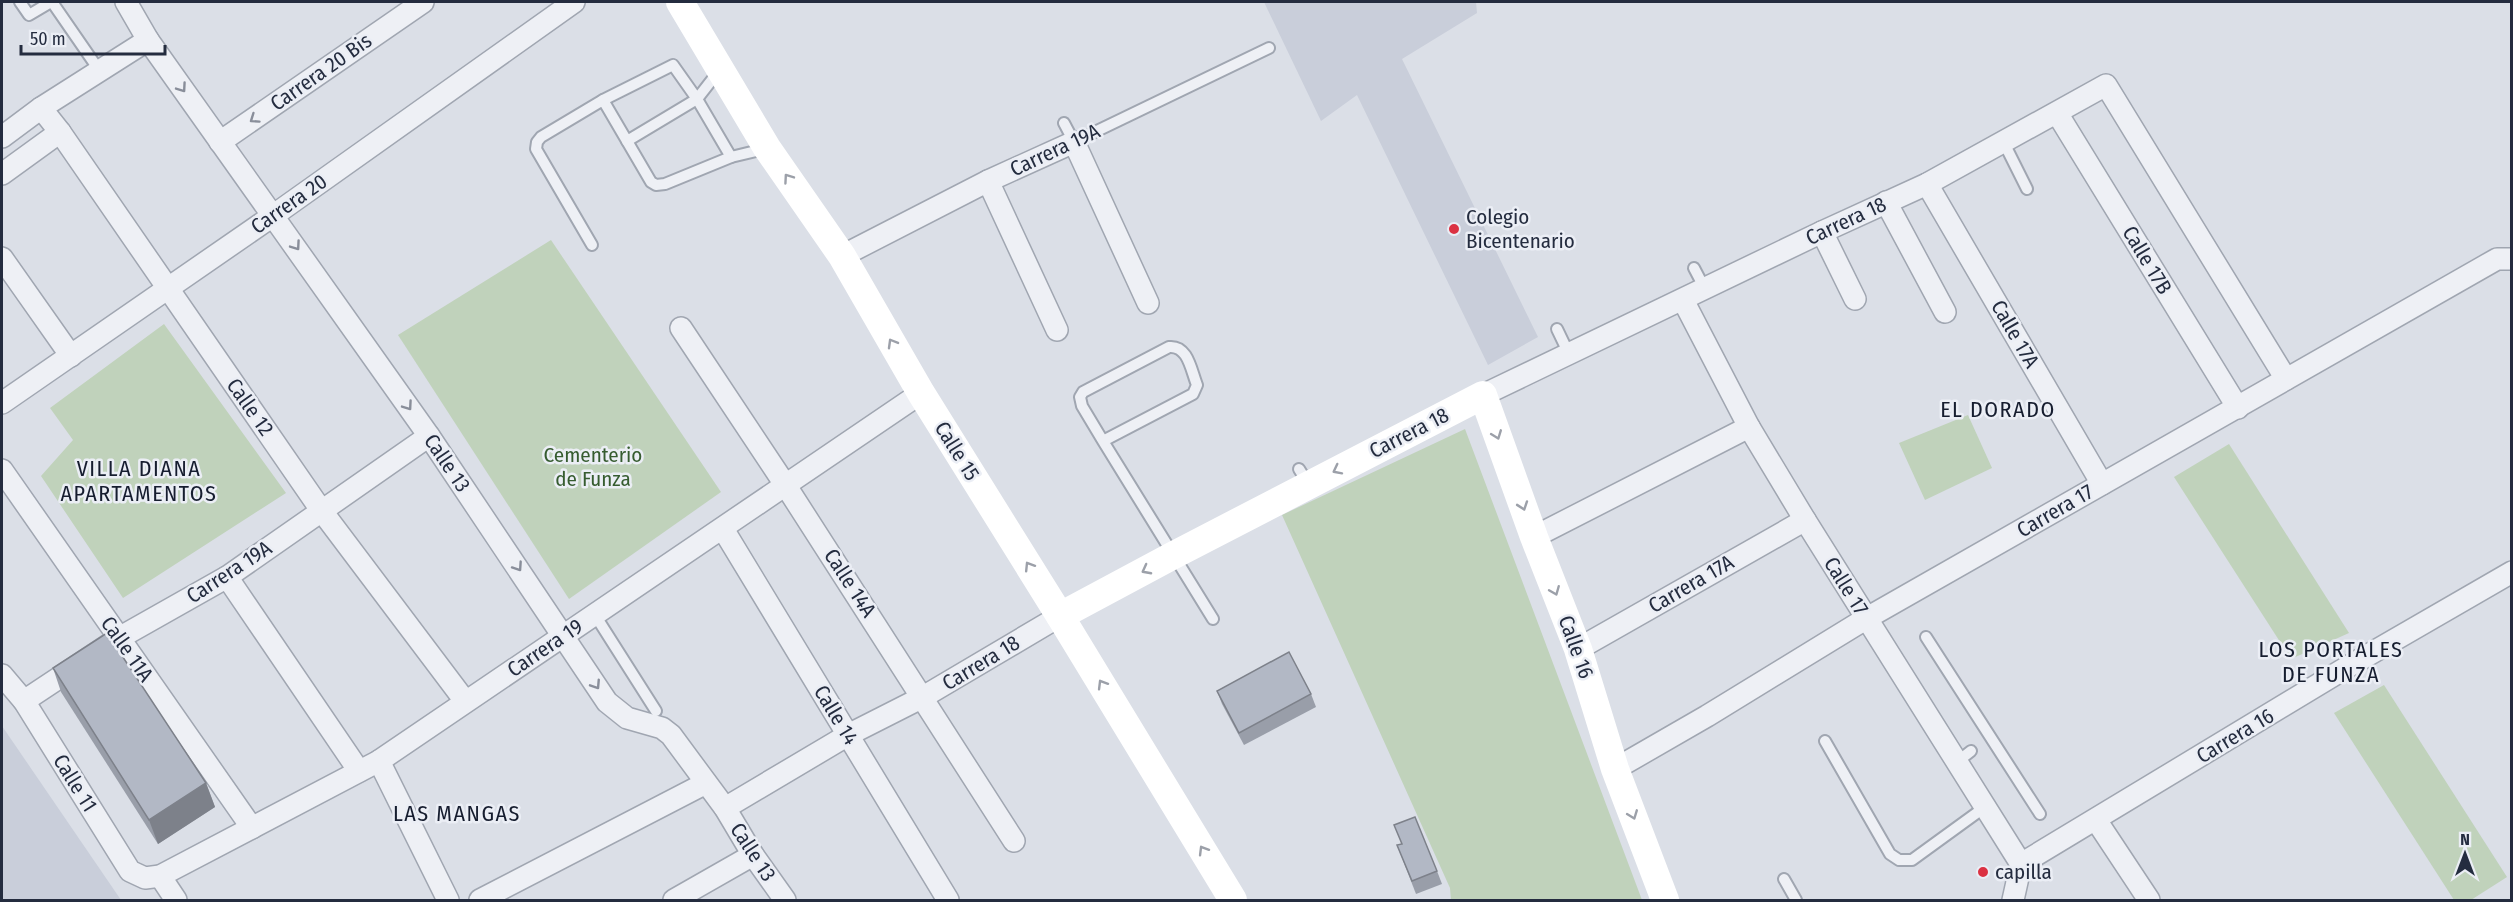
<svg xmlns="http://www.w3.org/2000/svg" width="2513" height="902" viewBox="0 0 2513 902" font-family="'Fira Sans Condensed',sans-serif">
	<style>
		.built { fill: #c9ceda }
		.green { fill: #c0d2bb }
		.lines { fill: none; stroke-linecap: round; stroke-linejoin: round }
		.lane-casing { stroke: #a0a6b1; stroke-width: 14 }
		.street-casing { stroke: #a0a6b1; stroke-width: 24 }
		.lane { stroke: #eef0f5; stroke-width: 10 }
		.street { stroke: #eef0f5; stroke-width: 21 }
		.secondary { stroke: #fff; stroke-width: 28 }
		.wall { fill: #999ea9 }
		.shaded-wall { fill: #7d818a }
		.building { fill: #b2b8c5; stroke: #7d818a; stroke-width: 1.5 }
		.oneway { stroke: #898e9a }
		.oneway2 { stroke: #9ca0a9 }
		.poi-dot { fill: #db3142; stroke: #ebeef5; stroke-width: 2 }
		.labels { text-anchor: middle; stroke-width: 5; stroke-linejoin: round; paint-order: stroke }
		.street-label { font-size: 21px; fill: #242c3f; stroke: #ebeef5 }
		.poi-label { font-size: 21px; fill: #242c3f; stroke: #ebeef5; text-anchor: start }
		.park-label { font-size: 21px; fill: #365c30; stroke: #ebeef5 }
		.neighbourhood-label { font-size: 22px; letter-spacing: 1.5px; fill: #161d2f; stroke: #ebeef5 }
	</style>
	<rect width="100%" height="100%" fill="#dbdfe7"/>
	<!-- built -->
	<g class="built">
		<polygon points="1264,2 1476,2 1477,13 1402,59 1538,337 1488,365 1357,95 1321,121"/>
		<polygon points="2,726 121,900 2,900"/>
	</g>
	<!-- green -->
	<g class="green">
		<polygon points="551,240 721,492 569,599 398,335"/>
		<polygon points="164,324 286,493 123,598 41,476 73,440 50,408"/>
		<polygon points="1968,415 1992,468 1925,500 1899,443"/>
		<polygon points="1465,429 1642,900 1451,900 1450,888 1282,515"/>
		<polygon points="2229,444 2349,633 2291,659 2174,477"/>
		<polygon points="2384,685 2507,877 2471,900 2454,900 2334,713"/>
	</g>
	<g class="lines">
		<!-- lane casing -->
		<g class="lane-casing">
			<g id="lane">
				<polyline points="20,2 29,15 51,2"/>
				<polyline points="52,2 99,70"/>
				<polyline points="603,100 673,65 697,99 731,157 764,149"/>
				<polyline points="1064,123 1074,142 1269,48"/>
				<polyline points="627,141 651,182 656,185 665,184 731,157"/>
				<polyline points="2003,141 2027,189"/>
				<polyline points="592,245 536,149 537,142 541,137 603,100 627,141 697,99 718,72"/>
				<polyline points="1694,268 1705,289"/>
				<polyline points="1557,329 1569,354"/>
				<path d="M1103,441l90,-47 4,-9c-6,-15 -9,-40 -28,-38l-86,45 -3,5 2,9 21,35 110,178"/>
				<polyline points="1299,469 1309,485"/>
				<polyline points="595,615 656,711"/>
				<polyline points="1926,637 2040,814"/>
				<polyline points="1825,741 1890,854 1899,860 1912,860 1985,807"/>
				<polyline points="1957,762 1971,751"/>
				<polyline points="1784,879 1796,900"/>
			</g>
		</g>
		<!-- street casing -->
		<g class="street-casing">
			<g id="street">
				<polyline points="126,2 148,40 429,436 607,702 627,718 662,728 671,735 725,808 753,855 785,900"/>
				<polyline points="41,108 60,132 321,510 465,701"/>
				<polyline points="2057,113 2238,408"/>
				<polyline points="2,137 41,108 148,40"/>
				<polyline points="220,142 423,2"/>
				<polyline points="2,174 60,132"/>
				<polyline points="988,181 1057,330"/>
				<polyline points="1927,184 2102,484"/>
				<polyline points="1886,202 1945,312"/>
				<polyline points="1822,232 1855,299"/>
				<polyline points="842,256 988,181 1074,142 1148,303"/>
				<polyline points="2,258 71,356"/>
				<polyline points="1683,300 1749,427 1805,520 2021,864"/>
				<polyline points="681,328 786,486 1014,841"/>
				<polyline points="1483,395 1822,232 1927,184 2106,85 2286,379"/>
				<polyline points="2,403 274,215 574,2"/>
				<polyline points="2,470 252,828"/>
				<polyline points="723,529 948,900"/>
				<polyline points="1534,537 1749,427"/>
				<polyline points="227,577 359,771"/>
				<polyline points="1578,649 1805,520"/>
				<polyline points="2,675 24,701 130,871 145,878 160,876 379,761 921,393"/>
				<polyline points="24,701 119,638 227,577 429,436"/>
				<polyline points="379,761 448,900"/>
				<polyline points="1615,769 1707,716 1867,618 2497,259 2512,259"/>
				<polyline points="725,808 848,735 923,697 1060,616"/>
				<polyline points="2096,820 2149,900"/>
				<polyline points="2021,864 2344,669 2512,572"/>
				<polyline points="160,876 176,900"/>
				<polyline points="480,900 706,783"/>
				<polyline points="674,900 753,855"/>
				<polyline points="2013,900 2021,864"/>
			</g>
		</g>
		<!-- lane -->
		<use href="#lane" class="lane"/>
		<!-- street -->
		<use href="#street" class="street"/>
		<!-- secondary -->
		<g class="secondary">
			<polyline points="680,2 767,148 842,256 921,393 1060,616 1233,900"/>
			<polyline points="1060,616 1172,556 1483,395 1534,537 1578,649 1615,769 1665,900"/>
		</g>
	</g>
	<!-- wall -->
	<g class="wall">
		<polygon points="53,668 206,783 215,807 158,844 61,692"/>
		<polygon points="1217,691 1311,694 1316,707 1244,745 1222,704"/>
		<polygon points="1397,845 1437,871 1442,884 1416,894"/>
	</g>
	<!-- shaded-wall -->
	<polygon class="shaded-wall" points="206,783 215,807 158,844 149,820"/>
	<!-- building -->
	<g class="building">
		<polygon points="107,633 206,783 149,820 53,668"/>
		<polygon points="1289,652 1311,694 1239,733 1217,691"/>
		<polygon points="1415,817 1437,871 1412,881 1397,845 1402,844 1394,825"/>
	</g>
	<!-- one-way arrows -->
	<defs><path id="oneway-chevron" d="M-2-3.5L2.5 0L-2 3.5" fill="none" stroke-width="1.6" stroke-linecap="round" stroke-linejoin="round" transform="scale(1.5)"/></defs>
	<g class="oneway">
		<use href="#oneway-chevron" transform="translate(182 88) rotate(55)"/>
		<use href="#oneway-chevron" transform="translate(254 119) rotate(145)"/>
		<use href="#oneway-chevron" transform="translate(296 246) rotate(55)"/>
		<use href="#oneway-chevron" transform="translate(408 406) rotate(55)"/>
		<use href="#oneway-chevron" transform="translate(518 567) rotate(56)"/>
		<use href="#oneway-chevron" transform="translate(596 685) rotate(57)"/>
	</g>
	<g class="oneway2">
		<use href="#oneway-chevron" transform="translate(788 178) rotate(-125)"/>
		<use href="#oneway-chevron" transform="translate(892 343) rotate(-120)"/>
		<use href="#oneway-chevron" transform="translate(1497 435) rotate(69)"/>
		<use href="#oneway-chevron" transform="translate(1337 470) rotate(153)"/>
		<use href="#oneway-chevron" transform="translate(1523 506) rotate(71)"/>
		<use href="#oneway-chevron" transform="translate(1029 566) rotate(-122)"/>
		<use href="#oneway-chevron" transform="translate(1146 570) rotate(152)"/>
		<use href="#oneway-chevron" transform="translate(1555 591) rotate(68)"/>
		<use href="#oneway-chevron" transform="translate(1102 684) rotate(-121)"/>
		<use href="#oneway-chevron" transform="translate(1633 815) rotate(69)"/>
		<use href="#oneway-chevron" transform="translate(1203 850) rotate(-121)"/>
	</g>
	<!-- markers -->
	<g class="poi-dot">
		<circle cx="1454" cy="229" r="6"/>
		<circle cx="1983" cy="872" r="6"/>
	</g>
	<g class="labels">
		<!-- street labels -->
		<g class="street-label">
			<text transform="translate(321 72) rotate(-35)" y="7">Carrera 20 Bis</text>
			<text transform="translate(1055 150) rotate(-25)" y="7">Carrera 19A</text>
			<text transform="translate(289 204) rotate(-35)" y="7">Carrera 20</text>
			<text transform="translate(1846 221) rotate(-25)" y="7">Carrera 18</text>
			<text transform="translate(2147 260) rotate(59)" y="7">Calle 17B</text>
			<text transform="translate(2015 334) rotate(60)" y="7">Calle 17A</text>
			<text transform="translate(250 407) rotate(55)" y="7">Calle 12</text>
			<text transform="translate(1409 433) rotate(-27)" y="7">Carrera 18</text>
			<text transform="translate(957 451) rotate(58)" y="7">Calle 15</text>
			<text transform="translate(447 463) rotate(56)" y="7">Calle 13</text>
			<text transform="translate(2055 511) rotate(-30)" y="7">Carrera 17</text>
			<text transform="translate(229 572) rotate(-33)" y="7">Carrera 19A</text>
			<text transform="translate(850 583) rotate(57)" y="7">Calle 14A</text>
			<text transform="translate(1691 584) rotate(-30)" y="7">Carrera 17A</text>
			<text transform="translate(1846 586) rotate(58)" y="7">Calle 17</text>
			<text transform="translate(1576 647) rotate(70)" y="7">Calle 16</text>
			<text transform="translate(545 648) rotate(-34)" y="7">Carrera 19</text>
			<text transform="translate(127 649) rotate(55)" y="7">Calle 11A</text>
			<text transform="translate(981 663) rotate(-31)" y="7">Carrera 18</text>
			<text transform="translate(836 715) rotate(59)" y="7">Calle 14</text>
			<text transform="translate(2235 736) rotate(-31)" y="7">Carrera 16</text>
			<text transform="translate(75 783) rotate(58)" y="7">Calle 11</text>
			<text transform="translate(753 852) rotate(57)" y="7">Calle 13</text>
		</g>
		<!-- poi labels -->
		<g class="poi-label">
			<text x="1466" y="224">Colegio<tspan x="1466" dy="24">Bicentenario</tspan></text>
			<text x="1995" y="879">capilla</text>
		</g>
		<!-- park labels -->
		<g class="park-label">
			<text x="593" y="462">Cementerio<tspan x="593" dy="24">de Funza</tspan></text>
		</g>
		<!-- neighbourhood labels -->
		<g class="neighbourhood-label">
			<text x="1998" y="417">EL DORADO</text>
			<text x="139" y="476">VILLA DIANA<tspan x="139" dy="25">APARTAMENTOS</tspan></text>
			<text x="2331" y="657">LOS PORTALES<tspan x="2331" dy="25">DE FUNZA</tspan></text>
			<text x="457" y="821">LAS MANGAS</text>
		</g>
	</g>
	<!-- border -->
	<rect width="2513" height="902" fill="none" stroke="#242c3f" stroke-width="6"/>
	<!-- north arrow -->
	<g transform="translate(2465 854)" stroke="#ebeef5" stroke-width="4.5" paint-order="stroke">
	<path d="M0-4.5L10 22L0 15L-10 22Z" fill="#242c3f"/>
	<text y="-9" font-size="16" font-weight="bold" text-anchor="middle" fill="#242c3f">N</text>
	</g>
	<!-- scale -->
	<path d="M21 45v9h144v-9" fill="none" stroke="#242c3f" stroke-width="3"/>
	<text x="30" y="45" font-size="18" fill="#242c3f" stroke="#ebeef5" stroke-width="4.5" paint-order="stroke">50 m</text>
</svg>
